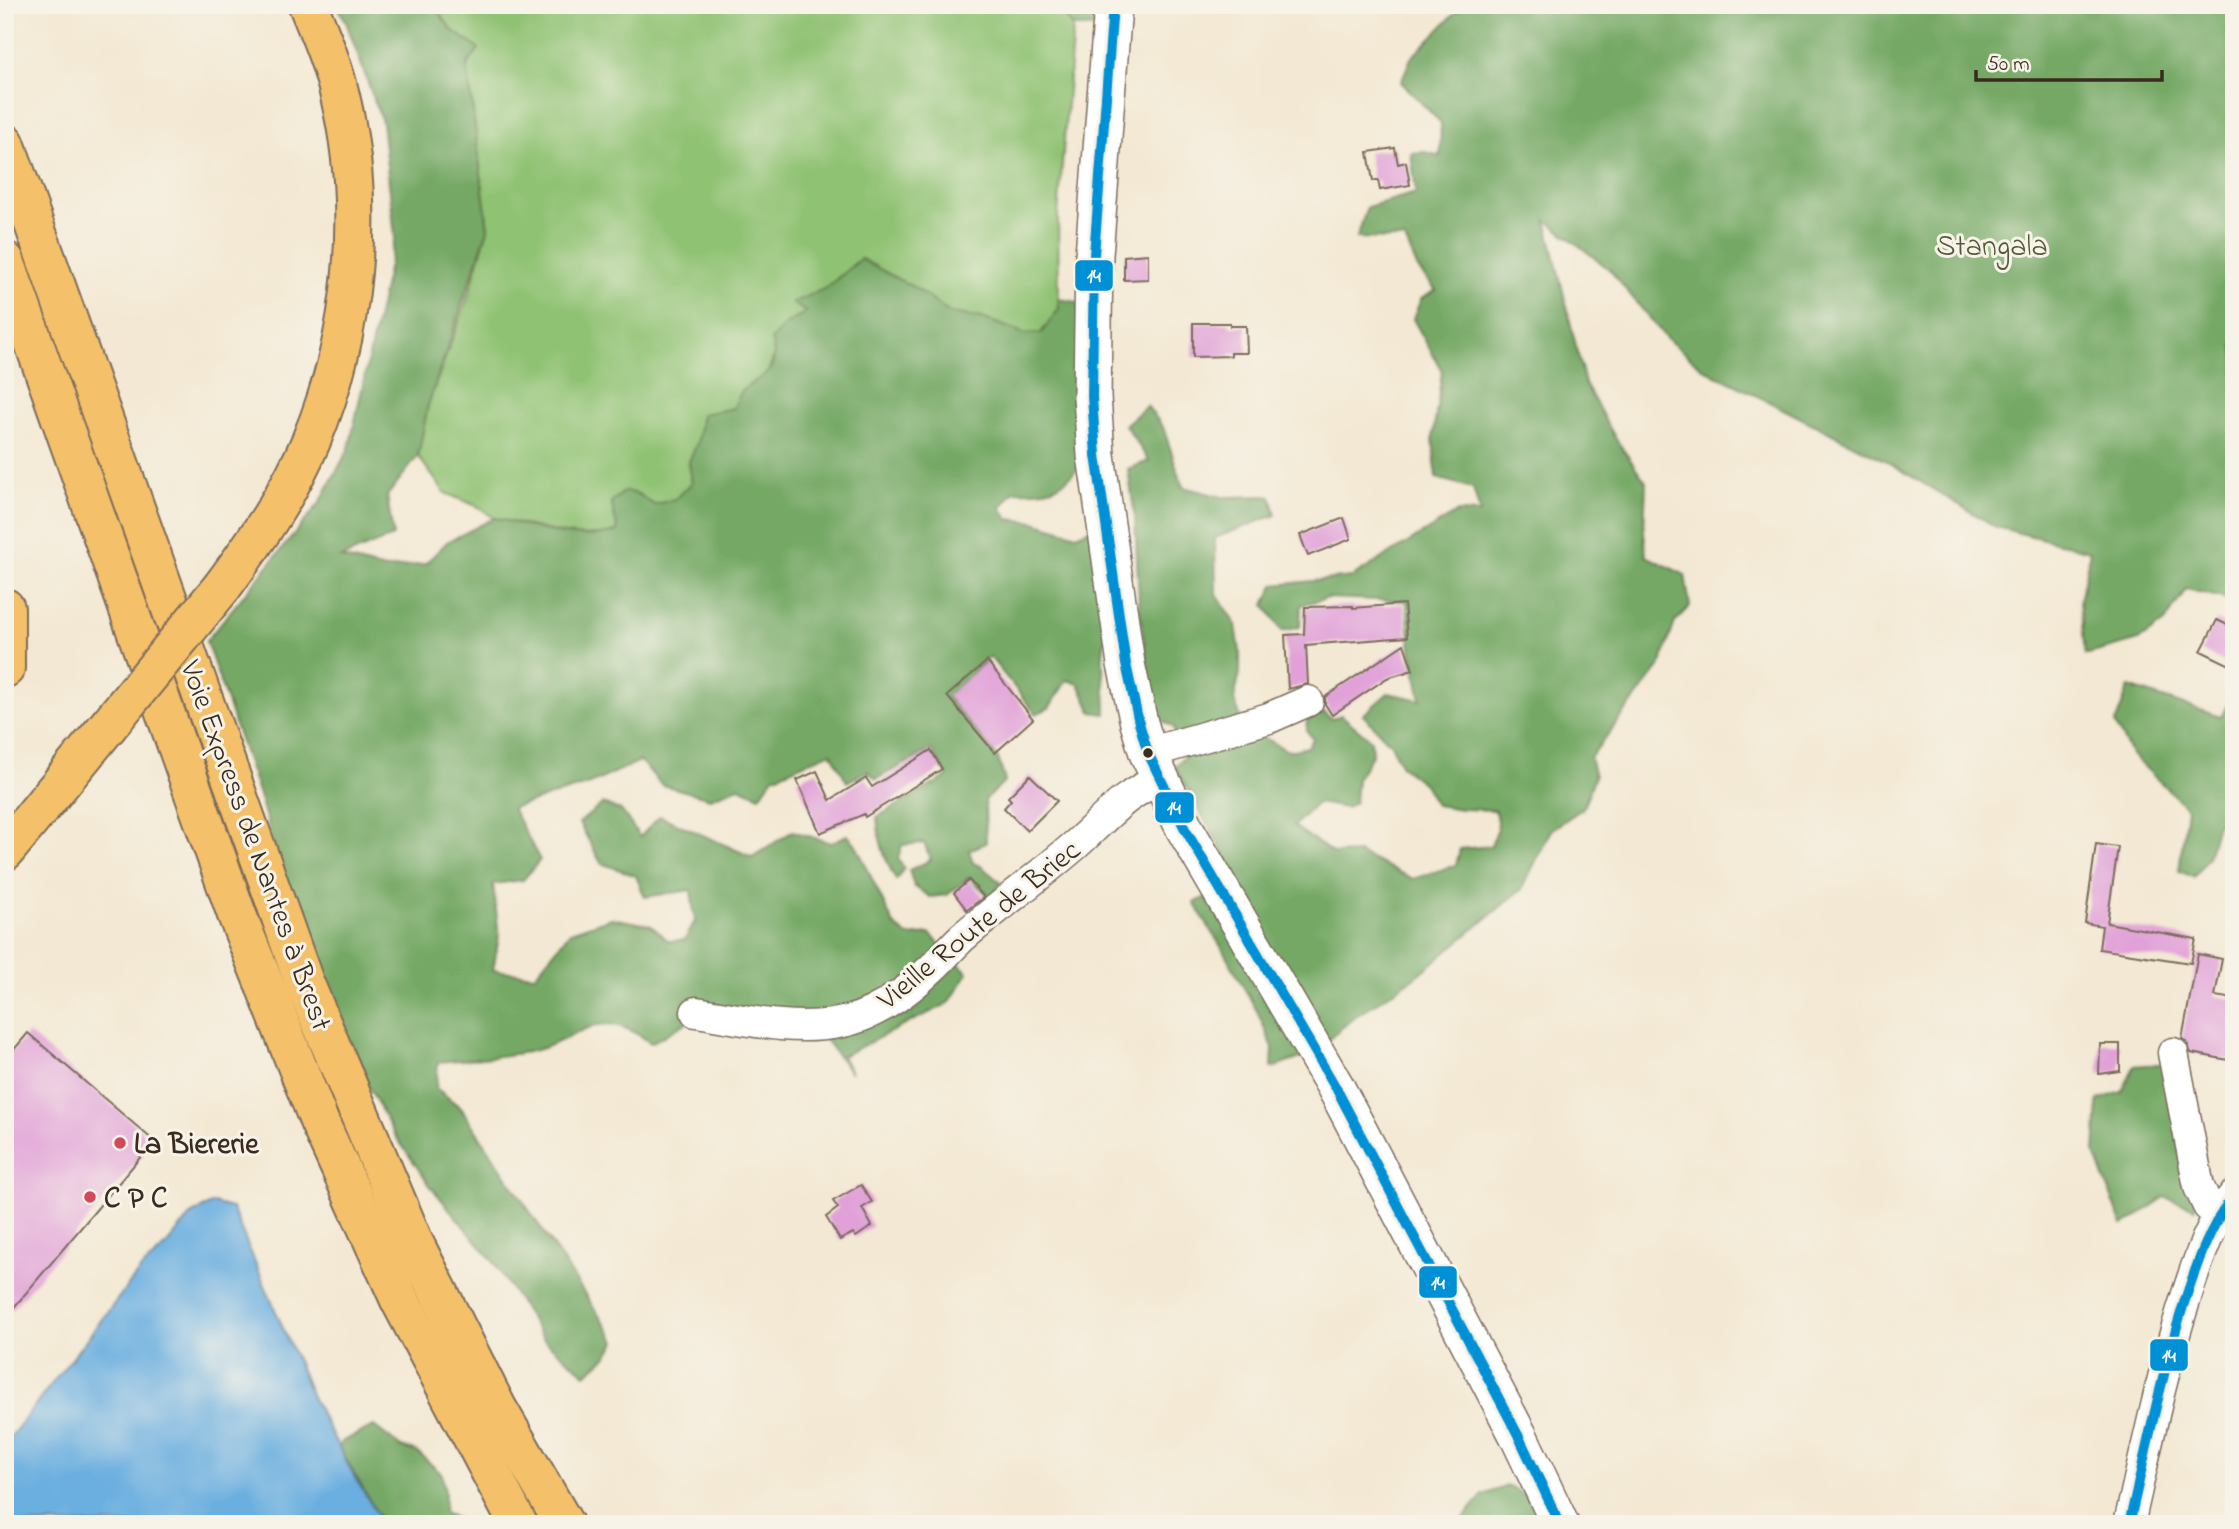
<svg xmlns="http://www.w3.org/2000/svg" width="2239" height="1529" viewBox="0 0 2239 1529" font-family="'Indie Flower',sans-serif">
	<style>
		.green { fill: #90c273; stroke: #667648; stroke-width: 2 }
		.forest { fill: #74a865; stroke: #586942; stroke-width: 2 }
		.water { fill: #6bafe0; stroke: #536c7f; stroke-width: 2 }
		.building { fill: #e1a1d8 }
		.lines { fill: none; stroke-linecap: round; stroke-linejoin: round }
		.minor-casing { stroke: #7b6c5d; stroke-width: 33 }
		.tertiary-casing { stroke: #7b6c5d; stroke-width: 40 }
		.trunk-casing { stroke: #7b6c5d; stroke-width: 42 }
		.minor { stroke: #fff; stroke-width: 30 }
		.tertiary { stroke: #fff; stroke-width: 37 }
		.trunk { stroke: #f4c16a; stroke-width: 38 }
		.trunk-bridge-casing { stroke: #7b6c5d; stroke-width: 42; stroke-linecap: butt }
		.trunk-bridge { stroke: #f4c16a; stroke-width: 38 }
		.bus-1-casing { stroke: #f7f3e8; stroke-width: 16 }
		.bus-1 { stroke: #0090d6; stroke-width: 10 }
		.bus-dot { fill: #3b2a1e; stroke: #f7f3e8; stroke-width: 2.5 }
		.poi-dot { fill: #d1495b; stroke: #f7f3e8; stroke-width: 2.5 }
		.labels { text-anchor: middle; stroke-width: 6; stroke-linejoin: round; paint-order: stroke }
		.park-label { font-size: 30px; fill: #545838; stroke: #f7f3e8 }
		.street-label { font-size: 30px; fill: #3b2a1e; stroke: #f7f3e8 }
		.poi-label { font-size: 30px; font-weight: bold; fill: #3b2a1e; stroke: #f7f3e8; text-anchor: start }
		.line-badge { stroke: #f7f3e8; stroke-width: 2.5 }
		.badge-label { font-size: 19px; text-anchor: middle; font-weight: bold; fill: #fff }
	</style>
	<rect width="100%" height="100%" fill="#f7f3e8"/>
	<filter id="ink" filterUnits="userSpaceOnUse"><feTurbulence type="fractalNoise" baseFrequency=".0143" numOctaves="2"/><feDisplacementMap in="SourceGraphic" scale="14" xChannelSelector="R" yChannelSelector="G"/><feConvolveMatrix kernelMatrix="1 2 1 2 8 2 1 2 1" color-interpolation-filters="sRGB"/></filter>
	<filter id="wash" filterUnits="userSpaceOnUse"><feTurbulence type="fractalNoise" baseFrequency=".00686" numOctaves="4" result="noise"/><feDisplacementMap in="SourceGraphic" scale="28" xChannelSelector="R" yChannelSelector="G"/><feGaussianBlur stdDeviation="1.57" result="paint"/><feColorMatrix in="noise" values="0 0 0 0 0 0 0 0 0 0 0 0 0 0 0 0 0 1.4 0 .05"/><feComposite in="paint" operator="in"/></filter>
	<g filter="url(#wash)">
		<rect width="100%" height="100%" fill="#f3e8d3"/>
		<!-- green -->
		<polygon class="green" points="433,5 1057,5 1073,27 1058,215 1059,309 1041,333 1026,334 982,318 950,313 915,288 860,259 826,288 793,303 806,312 784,326 767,375 742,391 734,408 702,415 698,441 689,462 692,483 675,499 654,505 638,494 618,531 601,537 574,536 494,518 479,507 445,493 418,456 428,405 468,297 488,229 467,65 478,49 452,30"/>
		<!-- forest -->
		<g class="forest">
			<path d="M337,5h96l19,25 27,19 -12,16 21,164 -60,176 -10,51 -31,40 6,40 -52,22 44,11 40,-5 22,-22 47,-24c40,9 85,26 124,13l-7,-29 14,-11 13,3 16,11 21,-6 17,-16 -3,-21 9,-21 4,-27 32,-6c2,-5 4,-11 7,-15 14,-19 42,-14 30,-53l13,-14 22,-14 -14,-9 34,-15 35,-29 54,29 35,25 32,5 44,16 15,-1 18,-24 -1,-10 20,3 2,163c-19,27 -37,27 -66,26l-13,16 7,12 26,3 43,13 13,-6 18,103c-11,25 -1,55 -2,82l-14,-2 -13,-28 -12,-4 -18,28 -13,6 -46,-57 -43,40 51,61 7,23 -20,19 1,43 -17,7 4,13 8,3 20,17 -10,15 -22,-21 -22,18 -17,2 -16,-11 -5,-16 22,-10 -7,-17 -22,2 -4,14 6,9 -8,12c-12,-22 -17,-39 -19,-63l71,-41 -17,-26 -55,29 -8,-8 -21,11 -16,-30 -58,25 -13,19 -21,-9 -29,11 -48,-13 -22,-24 -50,23 -78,24 28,52 -17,20 -30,4 6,52 -6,34 42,5 35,-43 41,-14 39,7 19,16 16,-1 10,-19 -4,-31 -46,7 -9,-21 -35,-13 -22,-40 23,-19 19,6 19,27 20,-21 92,41 41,-26 38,12 16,-8 8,8 39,82 14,11 22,-2 38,39 -19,30 -107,53 9,17 -43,-55 -99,-8 -58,33c-55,-39 -64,-7 -115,7 -29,7 -68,9 -98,12l-2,26 25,20 155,233 -8,14 -22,19 -41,-33 -53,-81 -61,-73 -37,-53 -23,-43 -32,-71 -55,-142 -26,-86 -52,-151 113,-137 30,-56 46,-211 -13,-115 -36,-100z"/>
			<polygon points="1057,5 1100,5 1099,27 1073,27"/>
			<polygon points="1463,5 2234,5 2234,604 2223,598 2186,589 2165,622 2139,640 2085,655 2080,601 2090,551 1996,527 1884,460 1704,369 1666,338 1609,269 1546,220 1585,384 1617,441 1646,482 1644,531 1646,556 1685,575 1690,607 1675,622 1660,666 1590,758 1595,776 1583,808 1551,830 1522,889 1417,976 1353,1018 1312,1054 1272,1068 1273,1048 1258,1013 1222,948 1194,903 1239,881 1175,767 1184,757 1173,727 1160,719 1151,696 1139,603 1135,517 1128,469 1149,461 1125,425 1147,406 1163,427 1183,487 1222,497 1271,496 1276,515 1215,538 1216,593 1236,625 1240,652 1240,672 1234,700 1244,726 1288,751 1308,747 1313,739 1307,731 1307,720 1323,712 1332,719 1341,715 1371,740 1372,755 1357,779 1355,802 1346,808 1317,803 1294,826 1334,854 1358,853 1413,879 1456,865 1460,849 1491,846 1498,828 1495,810 1462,809 1436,805 1424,784 1401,766 1391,744 1363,715 1388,693 1421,700 1411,651 1407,601 1327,598 1301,605 1300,627 1282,631 1265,605 1274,585 1352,577 1458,512 1480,513 1473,488 1436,478 1433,436 1442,371 1413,319 1421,299 1436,290 1418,269 1405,239 1357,238 1367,207 1416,193 1411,153 1425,152 1440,156 1441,123 1401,82 1411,58"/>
			<polygon points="2129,687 2221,717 2234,692 2234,816 2217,824 2208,857 2194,877 2179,871 2187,808 2131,754 2115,724"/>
			<polygon points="2169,1063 2196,1208 2165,1197 2123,1226 2095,1154 2098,1100 2122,1092 2134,1066"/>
			<polygon points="374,1426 401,1447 417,1452 442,1474 445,1493 444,1513 470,1524 383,1524 339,1447 343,1441"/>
			<polygon points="1507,1486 1536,1500 1550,1524 1458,1524 1483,1495"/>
		</g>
		<!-- water -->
		<polygon class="water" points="213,1203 232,1208 313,1399 354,1476 383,1524 9,1524 5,1515 5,1444 141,1269 164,1248 192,1214"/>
		<g id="blocks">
			<!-- building -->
			<g class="building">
				<polygon points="1395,148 1398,164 1406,162 1410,185 1380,190 1378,180 1373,181 1368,152"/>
				<polygon points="1148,254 1148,279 1124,280 1124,256"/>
				<polygon points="1193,323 1230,323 1230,326 1246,326 1247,353 1231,353 1231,356 1193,357"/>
				<polygon points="1344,518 1351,539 1308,556 1300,535"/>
				<polygon points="1404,604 1407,637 1306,645 1308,684 1288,689 1285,635 1304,634 1305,607 1353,606 1353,608"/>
				<polygon points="2217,620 2234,628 2234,667 2201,651"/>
				<polygon points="1404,644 1413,670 1387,678 1332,715 1325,704 1325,697"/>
				<polygon points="987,661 1033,719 995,753 947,696"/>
				<polygon points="931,750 942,769 865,817 864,814 820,833 797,780 817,771 830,800 866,778 872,787"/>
				<polygon points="1030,775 1057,801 1027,831 1004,808 1011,800 1008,797"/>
				<polygon points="2096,844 2118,847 2107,923 2196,939 2191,963 2099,949 2102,926 2085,923"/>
				<polygon points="969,880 984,897 967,910 954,893"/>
				<polygon points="2198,954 2222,959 2215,996 2234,999 2234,1061 2191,1053 2187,1042 2182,1039"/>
				<polygon points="28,1033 154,1141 5,1318 5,1060"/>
				<polygon points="2100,1044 2120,1044 2120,1071 2099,1074"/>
				<polygon points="861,1185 872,1202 862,1208 872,1226 856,1237 853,1233 840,1240 826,1217 838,1208 833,1201"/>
			</g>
		</g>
	</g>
	<g filter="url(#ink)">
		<use href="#blocks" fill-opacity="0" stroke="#7b6c5d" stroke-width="2"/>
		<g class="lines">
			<!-- minor casing -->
			<g class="minor-casing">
				<g id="minor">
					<polyline points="1148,753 1269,718 1308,701"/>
					<path d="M696,1012c46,7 95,20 142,11 36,-6 68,-30 94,-55 12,-11 22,-24 34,-34 35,-29 72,-57 107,-87 28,-24 51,-54 87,-67"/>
					<polyline points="2173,1053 2199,1187 2208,1206 2221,1212"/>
					<path d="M2129,1524c18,-78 34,-157 59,-233 11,-33 22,-69 46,-96"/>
				</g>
			</g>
			<!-- tertiary casing -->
			<g class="tertiary-casing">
				<polyline id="tertiary" points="1113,5 1094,255 1092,397 1096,455 1126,664 1139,723 1148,753 1185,829 1335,1086 1518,1435 1560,1524"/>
			</g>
			<!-- trunk casing -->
			<g class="trunk-casing">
				<g id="trunk">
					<polyline points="5,143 304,982 414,1243 497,1408 564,1524"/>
					<polyline points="5,261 237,915 319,1121 400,1300 518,1524"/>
					<path d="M222,587c34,-46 67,-93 89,-146 44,-106 56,-233 29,-345 -7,-31 -20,-62 -32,-91"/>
					<polyline points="5,608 5,668"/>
					<polyline points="5,851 107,727"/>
				</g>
			</g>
			<!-- minor -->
			<use href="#minor" class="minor"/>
			<!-- tertiary -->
			<use href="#tertiary" class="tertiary"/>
			<!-- trunk -->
			<use href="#trunk" class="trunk"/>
			<!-- trunk-bridge casing -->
			<g class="trunk-bridge-casing">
				<polyline id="trunk-bridge" points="107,727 222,587"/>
			</g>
			<!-- trunk-bridge -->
			<use href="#trunk-bridge" class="trunk-bridge"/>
			<!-- bus-1 casing -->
			<g class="bus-1-casing">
				<g id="bus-1">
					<polyline points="1113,5 1094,255 1092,397 1096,455 1126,664 1139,723 1148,753 1185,829 1335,1086 1518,1435 1560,1524"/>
					<path d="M2129,1524c17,-73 32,-146 54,-218 13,-39 25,-78 51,-111"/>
				</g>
			</g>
			<!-- bus-1 -->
			<use href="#bus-1" class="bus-1"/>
		</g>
	</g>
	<!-- markers -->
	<circle class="bus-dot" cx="1148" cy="753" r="6"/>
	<g class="poi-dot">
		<circle cx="120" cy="1143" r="7"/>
		<circle cx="90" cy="1197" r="7"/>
	</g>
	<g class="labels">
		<!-- park labels -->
		<g class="park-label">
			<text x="1992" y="255">Stangala</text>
		</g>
		<!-- street labels -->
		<g class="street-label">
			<text transform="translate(257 845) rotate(70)" y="10">Voie Express de Nantes à Brest</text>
			<text transform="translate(978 924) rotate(-39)" y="10">Vieille Route de Briec</text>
		</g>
		<!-- poi labels -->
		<g class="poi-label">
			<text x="134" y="1153">La Biererie</text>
			<text x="104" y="1207">C P C</text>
		</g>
	</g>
	<g class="line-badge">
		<rect x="1074" y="259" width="40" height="33" rx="7" fill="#0090d6"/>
		<rect x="1154" y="791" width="41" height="33" rx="7" fill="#0090d6"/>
		<rect x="1418" y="1265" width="40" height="34" rx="7" fill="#0090d6"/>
		<rect x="2149" y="1338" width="40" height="34" rx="7" fill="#0090d6"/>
	</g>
	<g class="badge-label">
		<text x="1094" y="282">14</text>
		<text x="1174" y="814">14</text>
		<text x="1438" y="1289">14</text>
		<text x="2169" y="1362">14</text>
	</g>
	<!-- margin -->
	<rect width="2239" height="1529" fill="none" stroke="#f7f3e8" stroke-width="28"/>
	<!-- scale -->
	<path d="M1976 70v10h186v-10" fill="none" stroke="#3b2a1e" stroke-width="3.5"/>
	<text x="1987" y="70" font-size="21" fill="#3b2a1e" stroke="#f7f3e8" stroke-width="5" paint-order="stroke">50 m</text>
</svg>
